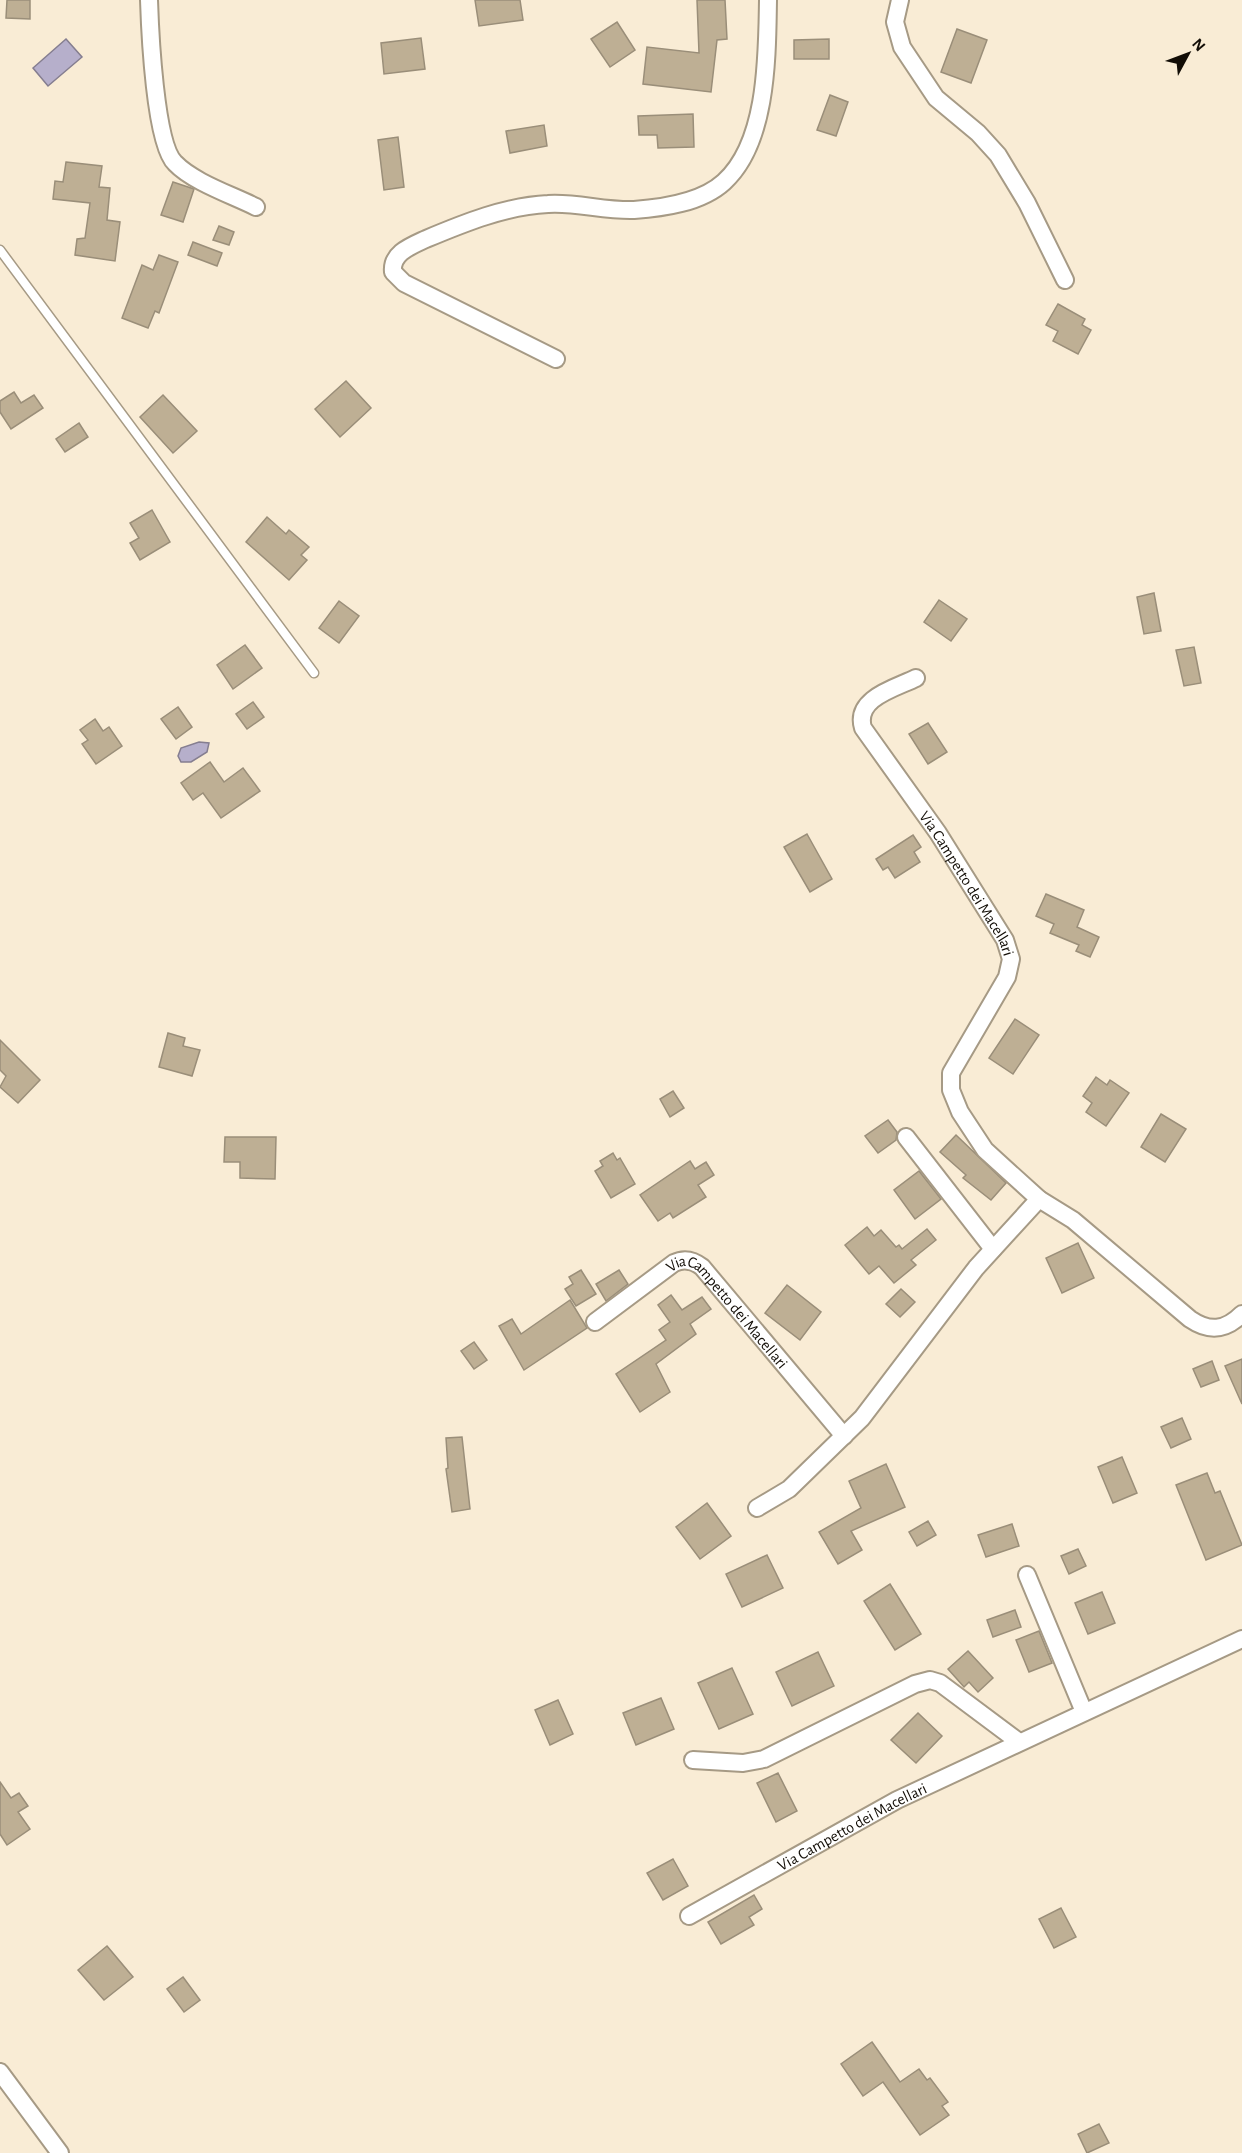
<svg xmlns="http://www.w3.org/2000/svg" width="1242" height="2153" viewBox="0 0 1242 2153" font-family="'Alegreya Sans',sans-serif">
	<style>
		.water { fill: #b6afcb; stroke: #857e90; stroke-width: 1.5 }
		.building { fill: #beaf94; stroke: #9a8e79; stroke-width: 1.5 }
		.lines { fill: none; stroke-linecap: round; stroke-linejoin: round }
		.service-casing { stroke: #a69a85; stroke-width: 11 }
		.minor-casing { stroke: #a69a85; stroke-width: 20 }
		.service { stroke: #fff; stroke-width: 8 }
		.minor { stroke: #fff; stroke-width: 16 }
		.labels { text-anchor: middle; stroke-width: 5; stroke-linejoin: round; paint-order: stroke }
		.street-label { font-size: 16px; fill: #120d06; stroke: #f9ecd5 }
	</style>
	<rect width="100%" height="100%" fill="#f9ecd5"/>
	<!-- water -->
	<g class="water">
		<polygon points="66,39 82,57 48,86 33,68"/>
		<polygon points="199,742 209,743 207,752 191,762 181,762 178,756 181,748"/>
	</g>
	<!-- building -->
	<g class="building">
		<polygon points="7,0 30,0 30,19 6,18"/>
		<polygon points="475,0 520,0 523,20 479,26"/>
		<polygon points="697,0 725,0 727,39 717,40 711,92 643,84 647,47 699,53"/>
		<polygon points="617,22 635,50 610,67 591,39"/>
		<polygon points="957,29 987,40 971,83 941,72"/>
		<polygon points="421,38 425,69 384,74 381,43"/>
		<polygon points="829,39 829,59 794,59 794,40"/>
		<polygon points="830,95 848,102 836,136 817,130"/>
		<polygon points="693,114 694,147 658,148 657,135 639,135 638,116"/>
		<polygon points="544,125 547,146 510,153 506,131"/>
		<polygon points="398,137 404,187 384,190 378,140"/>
		<polygon points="66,162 102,166 99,187 110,188 107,220 120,222 115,261 75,255 77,239 85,238 90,203 53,199 55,181 63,182"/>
		<polygon points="173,182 194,189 183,222 161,215"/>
		<polygon points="219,226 234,232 229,245 213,240"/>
		<polygon points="193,242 222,253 217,266 188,255"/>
		<polygon points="159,255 178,262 159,313 155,311 148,328 122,318 142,265 153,270"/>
		<polygon points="1058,304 1085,319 1082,325 1091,330 1078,354 1053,341 1058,331 1046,325"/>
		<polygon points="346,381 371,408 340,437 315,409"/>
		<polygon points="14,392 21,403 34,395 43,408 11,429 0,412 0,401"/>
		<polygon points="163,395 197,431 173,453 140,417"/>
		<polygon points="79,423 88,437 65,452 56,439"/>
		<polygon points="152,510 170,542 140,560 130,543 139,538 130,523"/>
		<polygon points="267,517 286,534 289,530 309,547 301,555 307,560 289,580 246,542"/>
		<polygon points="1154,593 1161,631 1144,634 1137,597"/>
		<polygon points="939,600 967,619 951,641 924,622"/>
		<polygon points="339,601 359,616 339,643 319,628"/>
		<polygon points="245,645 262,668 233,689 217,665"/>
		<polygon points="1194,647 1201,683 1184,686 1176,650"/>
		<polygon points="253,702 264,717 247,729 236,714"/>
		<polygon points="178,707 192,727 176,739 161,719"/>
		<polygon points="95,719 103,731 109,727 122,746 96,764 82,744 88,740 80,730"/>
		<polygon points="928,723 947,752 928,764 909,734"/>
		<polygon points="210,762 224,782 243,768 260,791 221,818 203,793 193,800 181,783"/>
		<polygon points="807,834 832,879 810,892 784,847"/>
		<polygon points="913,835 921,847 914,852 920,862 895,878 888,867 883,870 876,859"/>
		<polygon points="1046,894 1084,910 1077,927 1099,937 1090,957 1076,951 1079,945 1050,933 1054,924 1036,916"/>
		<polygon points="1015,1019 1039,1035 1013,1074 989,1058"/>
		<polygon points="168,1033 185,1038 183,1046 200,1050 192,1076 159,1067"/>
		<polygon points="0,1040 40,1080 18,1103 0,1087 6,1076 0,1070"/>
		<polygon points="1096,1077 1107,1085 1110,1080 1129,1093 1106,1126 1086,1112 1092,1103 1083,1096"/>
		<polygon points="673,1091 684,1108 670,1117 660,1099"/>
		<polygon points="1161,1114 1186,1129 1165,1162 1141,1147"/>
		<polygon points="888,1120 897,1132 896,1140 878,1153 865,1136"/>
		<polygon points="956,1135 1006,1183 991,1200 963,1178 966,1175 940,1152"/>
		<polygon points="225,1137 276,1137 275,1179 240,1178 240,1162 224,1162"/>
		<polygon points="613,1153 617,1160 620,1158 635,1184 611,1198 595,1171 603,1166 600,1161"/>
		<polygon points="690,1161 695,1169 706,1162 714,1175 698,1185 706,1197 673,1218 670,1213 658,1221 640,1195"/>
		<polygon points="919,1171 941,1199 915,1219 894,1190"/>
		<polygon points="867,1227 874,1236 881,1230 896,1247 899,1245 902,1249 927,1229 936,1240 911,1260 916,1265 894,1283 879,1266 869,1274 845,1245"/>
		<polygon points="1078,1243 1094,1278 1062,1293 1046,1258"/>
		<polygon points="581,1270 596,1294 576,1306 565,1289 573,1284 569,1277"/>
		<polygon points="619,1270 628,1284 606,1301 596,1284"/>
		<polygon points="787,1285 821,1312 800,1340 765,1313"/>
		<polygon points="901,1289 915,1302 900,1317 886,1304"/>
		<polygon points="671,1295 682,1310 702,1297 711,1309 690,1324 696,1334 656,1364 670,1392 640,1412 616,1374 666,1340 659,1330 670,1322 658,1305"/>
		<polygon points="570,1300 587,1328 524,1370 499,1326 512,1319 521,1334"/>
		<polygon points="474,1342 487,1360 474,1369 461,1351"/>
		<polygon points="1242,1359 1242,1404 1225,1366"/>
		<polygon points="1212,1361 1219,1380 1201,1387 1193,1369"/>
		<polygon points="1182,1418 1191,1439 1171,1448 1161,1427"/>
		<polygon points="462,1437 470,1509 452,1512 446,1469 448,1468 446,1438"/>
		<polygon points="1122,1457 1137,1493 1113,1503 1098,1467"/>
		<polygon points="886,1464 905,1507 851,1531 862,1550 838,1564 819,1532 861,1508 849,1481"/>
		<polygon points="1207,1473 1215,1493 1220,1491 1242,1545 1206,1560 1176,1485"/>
		<polygon points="707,1503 731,1536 700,1559 676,1527"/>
		<polygon points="928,1521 936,1535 917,1546 909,1532"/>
		<polygon points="1012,1524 1019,1546 986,1557 978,1535"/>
		<polygon points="1078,1549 1086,1566 1069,1574 1061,1556"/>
		<polygon points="767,1555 783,1588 742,1607 726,1574"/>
		<polygon points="890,1584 921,1634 895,1650 864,1601"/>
		<polygon points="1102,1592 1115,1623 1088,1634 1075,1603"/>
		<polygon points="1015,1610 1021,1627 993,1637 987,1620"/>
		<polygon points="1039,1631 1052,1663 1029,1672 1016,1640"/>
		<polygon points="968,1651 993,1678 978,1692 969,1682 964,1687 948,1669"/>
		<polygon points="818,1652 834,1686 792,1706 776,1672"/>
		<polygon points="732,1668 753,1714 719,1729 698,1683"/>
		<polygon points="661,1698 674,1729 636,1745 623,1713"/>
		<polygon points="558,1700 573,1734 550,1745 535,1710"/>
		<polygon points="918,1713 942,1736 916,1763 891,1740"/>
		<polygon points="778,1773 797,1811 776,1822 757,1783"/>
		<polygon points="0,1782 11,1798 19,1793 28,1806 18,1812 30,1829 7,1845 0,1834"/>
		<polygon points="673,1859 688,1886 663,1900 647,1873"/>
		<polygon points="754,1895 762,1909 749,1917 754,1925 721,1944 708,1922"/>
		<polygon points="1061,1908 1076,1937 1054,1948 1039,1919"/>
		<polygon points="107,1946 133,1977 104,2000 78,1970"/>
		<polygon points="183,1977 200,2000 184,2012 167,1989"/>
		<polygon points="872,2042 900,2082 919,2069 927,2080 930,2078 948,2102 942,2106 949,2115 920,2135 883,2082 863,2096 841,2064"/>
		<polygon points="1099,2124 1109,2143 1087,2153 1078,2134"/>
	</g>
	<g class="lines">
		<!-- service casing -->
		<g class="service-casing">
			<polyline id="service" points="0,250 314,673"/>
		</g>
		<!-- minor casing -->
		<g class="minor-casing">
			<g id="minor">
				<path d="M149,0c1,31 6,144 26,163 18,19 57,32 81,44"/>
				<polyline points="900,0 895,22 902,47 936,98 978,133 998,155 1027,203 1065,280"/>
				<path d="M556,359l-152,-76 -11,-11c-2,-19 18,-26 33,-33 38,-16 80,-33 122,-35 28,-2 56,7 86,6 29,-2 67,-7 90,-28 44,-40 43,-127 44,-182"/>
				<path id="s1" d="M916,678c-20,10 -62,20 -53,50l75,105 67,107 6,19 -4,18 -56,96v17l9,22 25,38 54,49 34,21 117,99c19,13 35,12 52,-5"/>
				<polyline points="906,1137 993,1249"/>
				<path id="s2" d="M595,1322l79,-59c10,-5 19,-3 28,4l142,169"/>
				<polyline points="757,1508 789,1489 862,1418 976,1268 1039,1199"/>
				<polyline points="1027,1575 1084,1712"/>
				<polyline points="693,1760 743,1763 764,1759 915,1684 930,1680 940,1683 1019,1742"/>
				<path id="s3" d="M689,1916l208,-116 345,-161"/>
				<polyline points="0,2072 60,2153"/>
			</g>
		</g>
		<!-- service -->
		<use href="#service" class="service"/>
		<!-- minor -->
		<use href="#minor" class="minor"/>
	</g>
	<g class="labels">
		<!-- street labels -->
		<g class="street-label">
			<text dy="6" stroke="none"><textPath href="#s1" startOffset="268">Via Campetto dei Macellari</textPath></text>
			<text dy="6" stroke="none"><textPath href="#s2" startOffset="174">Via Campetto dei Macellari</textPath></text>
			<text dy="6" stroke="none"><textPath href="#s3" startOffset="186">Via Campetto dei Macellari</textPath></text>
		</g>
	</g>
	<!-- north arrow -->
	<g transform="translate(1188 54) rotate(49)" stroke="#f9ecd5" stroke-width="4.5" paint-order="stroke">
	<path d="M0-4.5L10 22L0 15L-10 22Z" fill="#120d06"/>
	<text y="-9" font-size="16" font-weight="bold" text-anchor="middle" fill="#120d06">N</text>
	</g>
</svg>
